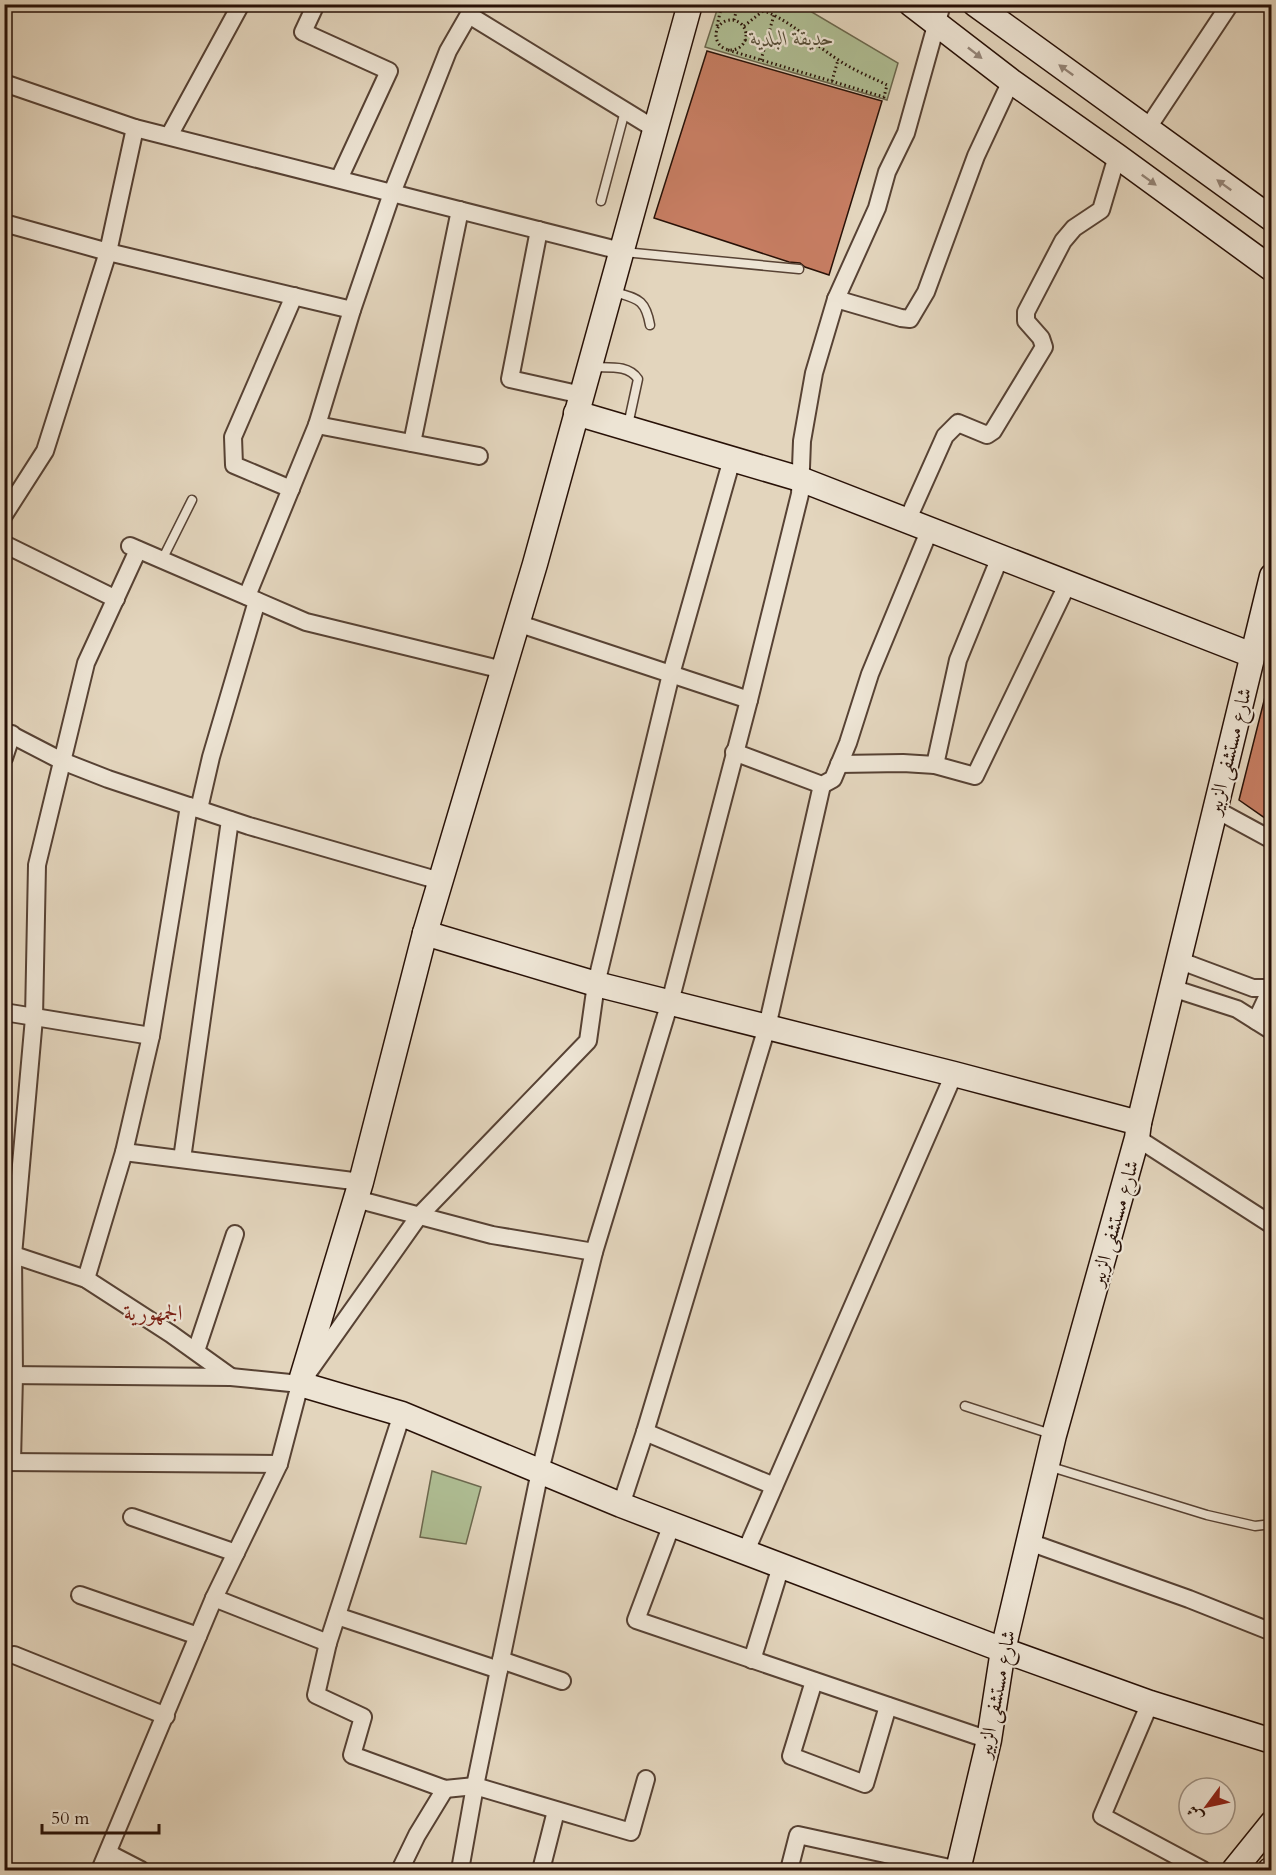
<svg xmlns="http://www.w3.org/2000/svg" width="1276" height="1875" viewBox="0 0 1276 1875" font-family="Cardo,Amiri,serif">
	<style>
		.green { fill: #afbe94; stroke: #6c684e; stroke-width: 1.5 }
		.building { fill: #c67d62; stroke: #281107; stroke-width: 1.5 }
		.lines { fill: none; stroke-linecap: round; stroke-linejoin: round }
		.lane-casing { stroke: #574234; stroke-width: 11 }
		.street-casing { stroke: #574234; stroke-width: 20 }
		.secondary-casing { stroke: #281107; stroke-width: 27 }
		.path { stroke: #281107; stroke-width: 3; stroke-dasharray: 1.5 3; stroke-linecap: butt }
		.lane { stroke: #ede4d4; stroke-width: 8 }
		.street { stroke: #ede4d4; stroke-width: 16 }
		.secondary { stroke: #ede4d4; stroke-width: 24 }
		.oneway { fill: #948578 }
		.labels { text-anchor: middle; stroke-width: 4.5; stroke-linejoin: round; paint-order: stroke }
		.park-label { font-size: 20px; font-style: italic; fill: #574e38; stroke: #ede4d4 }
		.street-label { font-size: 20px; fill: #281107; stroke: #ede4d4 }
		.quarter-label { font-size: 22px; fill: #7a1f14; stroke: #ede4d4 }
	</style>
	<rect width="100%" height="100%" fill="#e3d5bd"/>
	<filter id="stains"><feTurbulence type="fractalNoise" baseFrequency=".00333" numOctaves="4"/><feColorMatrix values="0 0 0 0 .2 0 0 0 0 .09 0 0 0 0 .02 0 0 0 .5 -.17"/></filter>
	<radialGradient id="worn" r=".72"><stop offset=".6" stop-color="#630" stop-opacity="0"/><stop offset="1" stop-color="#630" stop-opacity=".3"/></radialGradient>
	<!-- green -->
	<g class="green">
		<polygon points="719,4 800,5 898,63 887,100 705,47"/>
		<polygon points="432,1471 481,1487 466,1544 420,1537"/>
	</g>
	<!-- building -->
	<g class="building">
		<polygon points="707,51 882,101 829,275 805,267 800,263 789,262 654,218"/>
		<polygon points="1267,689 1272,690 1272,823 1239,800"/>
	</g>
	<g class="lines">
		<!-- lane casing -->
		<g class="lane-casing">
			<g id="lane">
				<polyline points="601,201 625,111"/>
				<polyline points="624,252 799,269"/>
				<path d="M612,291c24,8 33,6 38,34"/>
				<path d="M591,367c17,1 37,-3 47,12l-10,46"/>
				<polyline points="162,560 192,500"/>
				<polyline points="965,1406 1051,1434"/>
				<polyline points="1048,1466 1207,1515 1255,1526 1272,1524"/>
			</g>
		</g>
		<!-- street casing -->
		<g class="street-casing">
			<g id="street">
				<polyline points="316,4 303,32 389,71 339,179"/>
				<polyline points="469,15 655,129"/>
				<polyline points="4,83 135,128 621,251"/>
				<polyline points="1147,129 1230,4"/>
				<polyline points="169,136 241,4"/>
				<polyline points="4,223 108,252 352,310"/>
				<polyline points="539,230 510,379 582,395"/>
				<polyline points="836,299 901,318 910,319 926,292 976,156 1011,81"/>
				<polyline points="317,425 479,456"/>
				<polyline points="412,443 460,210"/>
				<polyline points="291,489 234,465 233,437 294,296"/>
				<polyline points="4,515 45,451 108,252 135,128"/>
				<polyline points="907,521 945,436 958,423 987,435 993,431 1044,347 1041,338 1026,321 1026,312 1063,241 1074,228 1101,210 1117,156"/>
				<polyline points="4,544 116,599"/>
				<polyline points="130,546 306,622 503,670"/>
				<polyline points="247,596 317,425 352,310 392,193 448,51 475,4"/>
				<polyline points="517,623 749,700"/>
				<polyline points="4,731 62,761 108,779 249,826 440,881"/>
				<polyline points="734,752 822,785 833,779 848,743 870,674 930,529"/>
				<polyline points="4,758 12,734"/>
				<polyline points="839,764 903,763 935,765 975,776 1068,583"/>
				<polyline points="935,765 958,660 1000,557"/>
				<polyline points="199,809 211,757 257,601"/>
				<polyline points="1215,809 1272,840"/>
				<polyline points="1178,960 1253,988 1272,988"/>
				<polyline points="1172,988 1237,1009 1272,1031"/>
				<polyline points="4,1012 151,1036"/>
				<polyline points="1256,1021 1271,989"/>
				<polyline points="1137,1138 1272,1225"/>
				<polyline points="124,1152 361,1182"/>
				<polyline points="182,1159 230,820"/>
				<polyline points="356,1199 492,1235 594,1252"/>
				<polyline points="5,1252 86,1279 171,1334 231,1377"/>
				<polyline points="86,1279 124,1152 151,1036 189,806"/>
				<polyline points="196,1351 235,1234"/>
				<polyline points="5,1375 231,1377 300,1384"/>
				<polyline points="402,1414 328,1643 316,1695 363,1717 352,1755 445,1789 475,1786 631,1832 646,1779"/>
				<polyline points="645,1432 774,1486"/>
				<polyline points="4,1462 279,1464"/>
				<polyline points="12,1462 14,1375 13,1255 34,1018 37,865 86,663 138,550"/>
				<polyline points="621,1505 645,1432 767,1027 822,785"/>
				<polyline points="132,1517 236,1553"/>
				<polyline points="672,1524 636,1620 989,1740"/>
				<polyline points="1029,1542 1189,1599 1272,1632"/>
				<polyline points="745,1553 954,1074"/>
				<polyline points="80,1595 198,1636"/>
				<polyline points="214,1598 328,1643"/>
				<polyline points="337,1616 499,1670"/>
				<polyline points="14,1655 166,1716"/>
				<polyline points="501,1660 562,1681"/>
				<polyline points="752,1660 781,1566"/>
				<polyline points="814,1681 791,1756 865,1784 888,1706"/>
				<polyline points="1150,1703 1102,1816 1203,1870"/>
				<polyline points="108,1853 141,1870"/>
				<polyline points="100,1870 214,1598 279,1464 300,1384 419,1216 588,1041 596,984 671,674 732,459"/>
				<polyline points="400,1870 417,1835 445,1789"/>
				<polyline points="460,1870 475,1786 540,1471 594,1252 670,1002 749,700 800,494 802,441 814,373 836,299 877,208 887,172 906,133 942,4"/>
				<polyline points="541,1870 556,1811"/>
				<polyline points="789,1870 798,1835 959,1870"/>
			</g>
		</g>
		<!-- secondary casing -->
		<g class="secondary-casing">
			<g id="secondary">
				<polyline points="690,4 535,564 425,933 361,1182 300,1384 402,1414 621,1505 1003,1650 1150,1703 1272,1741"/>
				<polyline points="911,4 1011,81 1117,156 1272,269"/>
				<polyline points="975,4 1272,219"/>
				<polyline points="576,413 800,479 1252,655"/>
				<polyline points="425,933 596,984 954,1074 1139,1123"/>
				<polyline points="958,1870 989,1740 1003,1650 1054,1435 1137,1138 1139,1123 1272,576"/>
				<polyline points="1234,1870 1272,1823"/>
				<polyline points="1270,1870 1272,1869"/>
			</g>
		</g>
		<!-- path -->
		<g class="path">
			<circle cx="731" cy="35" r="15"/>
			<polyline points="734,20 738,4"/>
			<polyline points="717,26 722,4"/>
			<polyline points="744,26 763,11"/>
			<polyline points="745,40 765,46"/>
			<path d="M728,50l156,47 3,-12c-16,-8 -32,-14 -47,-24 -36,-23 -52,-46 -97,-57"/>
			<polyline points="761,60 774,15"/>
			<polyline points="832,81 838,60"/>
		</g>
		<!-- lane -->
		<use href="#lane" class="lane"/>
		<!-- street -->
		<use href="#street" class="street"/>
		<!-- secondary -->
		<use href="#secondary" class="secondary"/>
	</g>
	<!-- one-way arrows -->
	<defs><path id="oneway-solid" d="M-6-.8H1V-3.2L6.5 0L1 3.2V.8H-6Z" transform="scale(1.5)"/></defs>
	<g class="oneway">
		<use href="#oneway-solid" transform="translate(975 53) rotate(38)"/>
		<use href="#oneway-solid" transform="translate(1066 70) rotate(-144)"/>
		<use href="#oneway-solid" transform="translate(1149 180) rotate(36)"/>
		<use href="#oneway-solid" transform="translate(1224 185) rotate(-144)"/>
	</g>
	<g class="labels">
		<!-- park labels -->
		<g class="park-label">
			<text x="792" y="45">حديقة البلدية</text>
		</g>
		<!-- street labels -->
		<g class="street-label">
			<text transform="translate(1229 751) rotate(-76)" y="7">شارع مستشفى الزبير</text>
			<text transform="translate(1114 1223) rotate(-74)" y="7">شارع مستشفى الزبير</text>
			<text transform="translate(996 1694) rotate(-79)" y="7">شارع مستشفى الزبير</text>
		</g>
		<!-- quarter labels -->
		<g class="quarter-label">
			<text x="153" y="1320">الجمهورية</text>
		</g>
	</g>
	<!-- margin -->
	<rect width="1276" height="1875" fill="none" stroke="#e3d5bd" stroke-width="24"/>
	<rect x="6" y="6" width="1264" height="1863" fill="none" stroke="#281107" stroke-width="3"/>
	<rect x="12" y="12" width="1252" height="1851" fill="none" stroke="#281107" stroke-width="1.5"/>
	<!-- north arrow -->
	<g transform="translate(1207 1806) rotate(237)"><circle r="28" fill="#ede4d4" stroke="#9e9082" stroke-width="1.5"/>
	<path d="M0-4.5L10 22L0 15L-10 22Z" fill="#8f2418"/>
	<text y="-9" font-size="16" font-weight="bold" text-anchor="middle" fill="#281107">ش</text>
	</g>
	<!-- scale -->
	<path d="M42 1824v9h117v-9" fill="none" stroke="#281107" stroke-width="3"/>
	<text x="51" y="1824" font-size="18" fill="#281107" stroke="#ede4d4" stroke-width="4.5" paint-order="stroke">50 m</text>
	<rect width="100%" height="100%" filter="url(#stains)"/>
	<rect width="100%" height="100%" fill="url(#worn)"/>
</svg>
